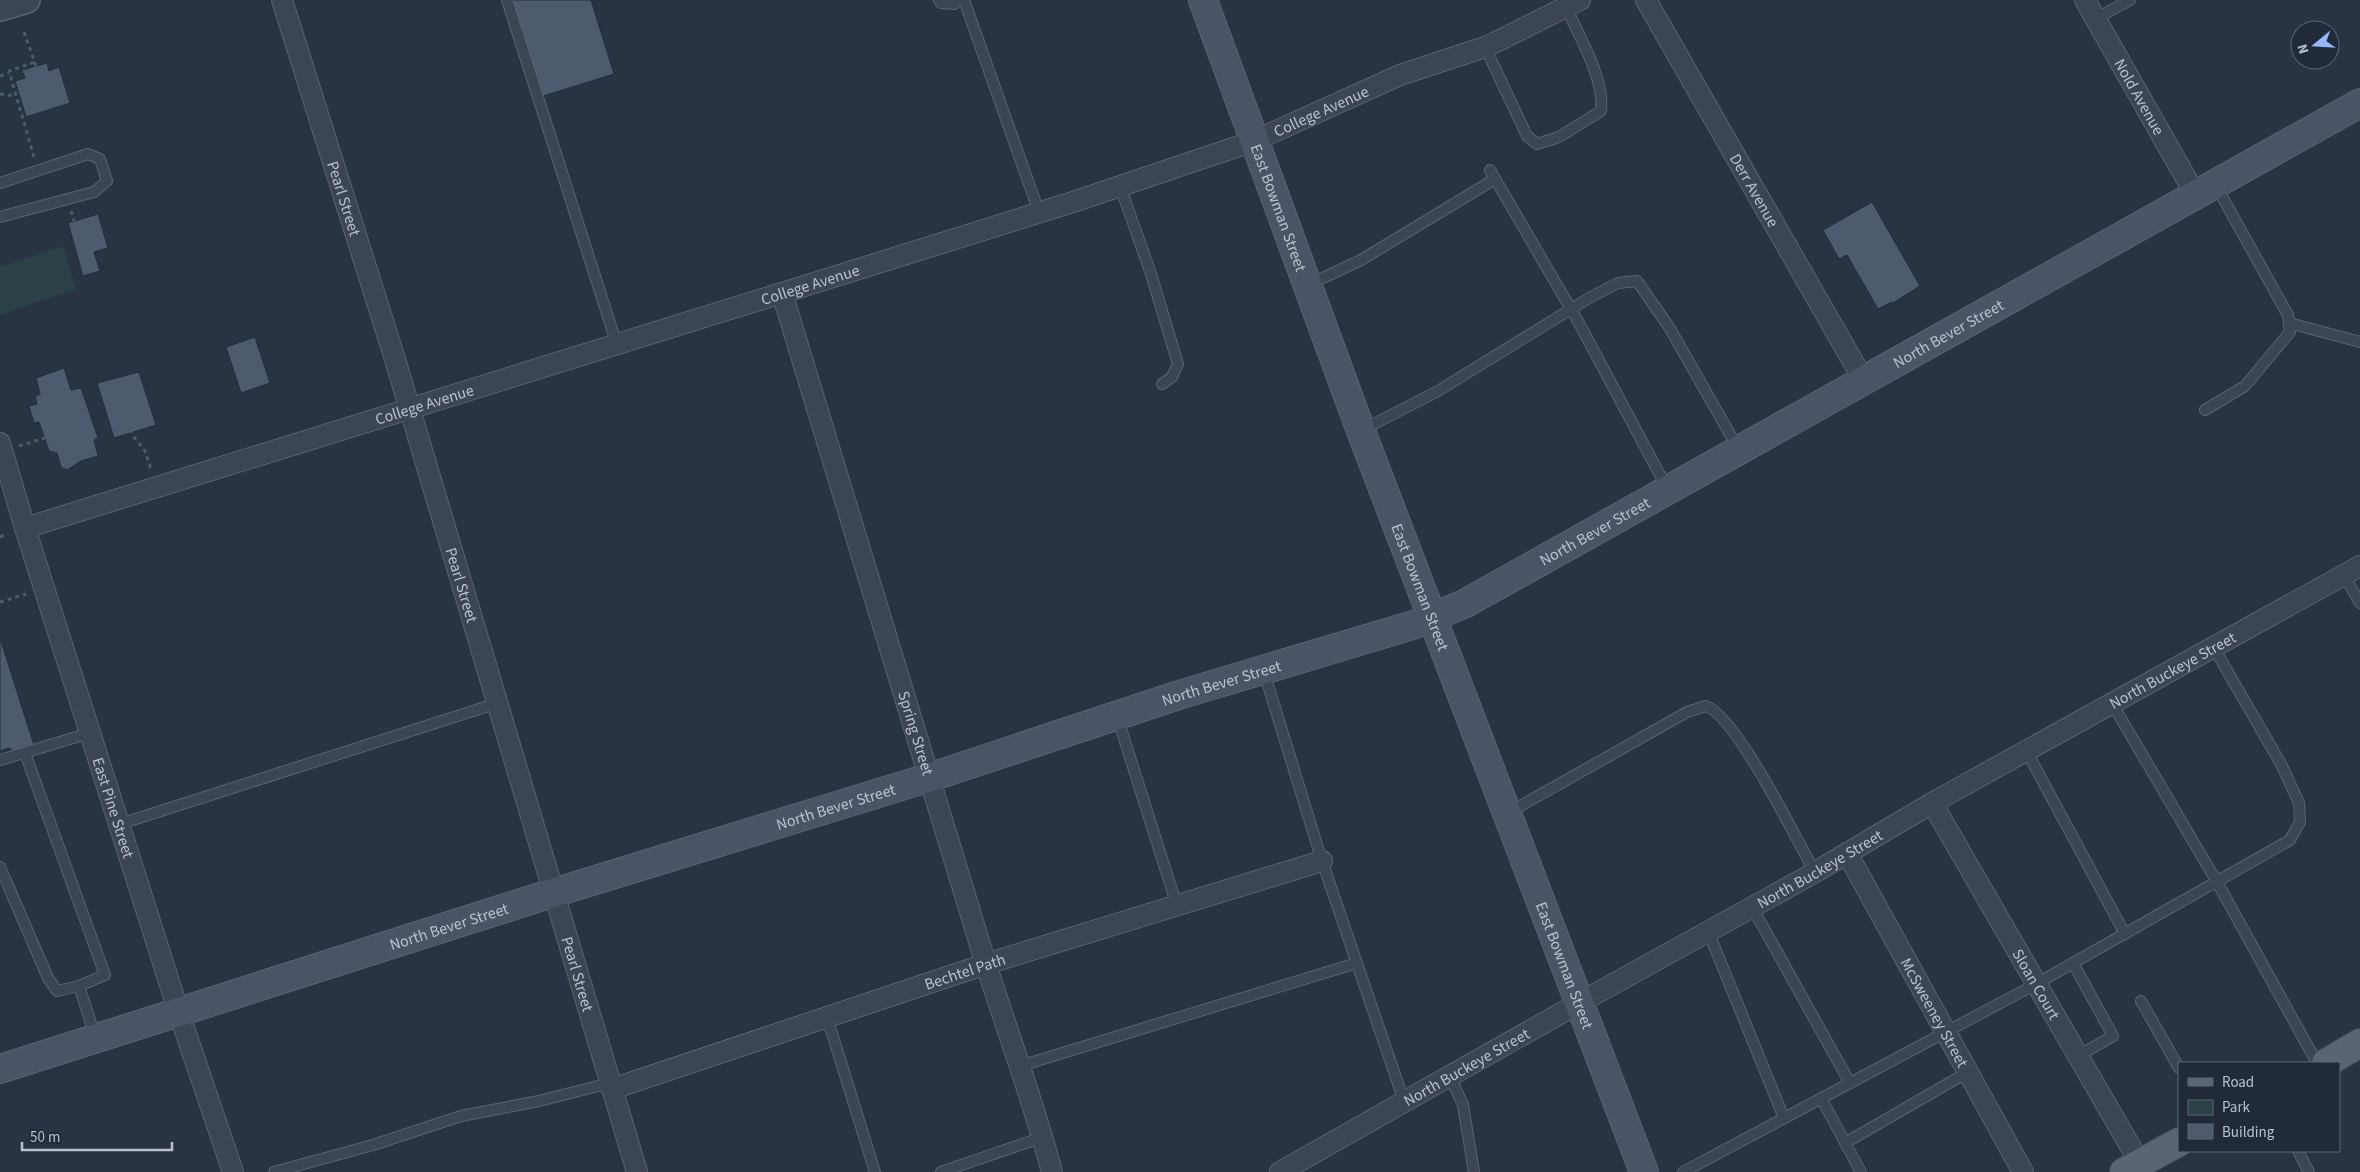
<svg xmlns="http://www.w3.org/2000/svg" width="2360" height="1172" viewBox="0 0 2360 1172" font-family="'Source Sans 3',sans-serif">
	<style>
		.green { fill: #2a4145 }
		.building { fill: #4e5a6d; stroke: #232c3b }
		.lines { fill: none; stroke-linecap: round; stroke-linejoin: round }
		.service-casing { stroke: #5b6371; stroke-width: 12 }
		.minor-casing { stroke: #5b6371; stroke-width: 22 }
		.tertiary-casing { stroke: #5b6371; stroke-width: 28 }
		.secondary-casing { stroke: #5b6371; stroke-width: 30 }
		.primary-casing { stroke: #464e5d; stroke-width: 30 }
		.path { stroke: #485e61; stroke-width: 3; stroke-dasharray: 4 4; stroke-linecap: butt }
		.service { stroke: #3c4553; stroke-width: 10 }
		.minor { stroke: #3c4553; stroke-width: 20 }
		.tertiary { stroke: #3c4553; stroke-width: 25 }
		.secondary { stroke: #4a5466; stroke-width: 28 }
		.primary { stroke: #5a6473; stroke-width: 28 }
		.labels { text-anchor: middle; stroke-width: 4.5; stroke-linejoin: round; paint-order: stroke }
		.street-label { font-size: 16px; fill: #bac1cd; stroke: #212a39 }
	</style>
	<rect width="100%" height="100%" fill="#283344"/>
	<!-- green -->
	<polygon class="green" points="63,246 76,289 0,315 0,267"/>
	<!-- building -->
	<g class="building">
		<polygon points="511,0 591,0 614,74 540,97"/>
		<polygon points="47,63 49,71 59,67 70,103 26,117 15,81 25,78 22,70"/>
		<polygon points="1872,202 1920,286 1893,303 1892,302 1878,309 1847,255 1839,259 1823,230"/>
		<polygon points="98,214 108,248 94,252 100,271 83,276 68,223"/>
		<polygon points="255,337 270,383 241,393 226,347"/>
		<polygon points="64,368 71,390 81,388 98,438 94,440 98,456 81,461 67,470 61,467 57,453 49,451 39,422 34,423 29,406 37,404 35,396 40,394 36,378"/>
		<polygon points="139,372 156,425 114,438 97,383"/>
		<polygon points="0,638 34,745 13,752 10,748 0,751"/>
	</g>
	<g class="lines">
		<!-- service casing -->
		<g class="service-casing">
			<g id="service">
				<polyline points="507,0 617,345"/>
				<polyline points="939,0 941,3 954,4 959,0"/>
				<polyline points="964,0 1039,212"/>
				<polyline points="2095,19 2130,0"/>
				<path d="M1485,47l42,89 10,8 22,-7 42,-26c4,-32 -22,-75 -35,-104"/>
				<polyline points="1490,170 1579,323 1668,490"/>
				<polyline points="0,183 88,154 100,159 107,181 94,192 0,217"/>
				<polyline points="1120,186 1151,274 1178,364 1172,377 1162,384"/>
				<polyline points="1308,285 1361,260 1495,179"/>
				<polyline points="2289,323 2360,342"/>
				<polyline points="2205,410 2245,386 2290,332 2288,315 2215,184"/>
				<polyline points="1362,430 1438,391 1589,298 1618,283 1637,281 1669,327 1739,450"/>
				<polyline points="2344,576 2360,603"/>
				<polyline points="1264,672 1322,861 1404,1101"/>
				<polyline points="2113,705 2217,882 2317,1063"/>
				<polyline points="1117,716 1177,906"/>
				<polyline points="2027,752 2125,934"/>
				<polyline points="25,753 105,975 79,986 96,1039"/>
				<polyline points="0,760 90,733"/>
				<path d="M1508,813l179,-101 19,-6c32,12 89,132 109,166"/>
				<polyline points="120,824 498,703"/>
				<polyline points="0,867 48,978 57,991 79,986"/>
				<polyline points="1752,907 1850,1083"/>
				<polyline points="1708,931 1784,1118"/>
				<polyline points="2073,963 2113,1036 2078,1056"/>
				<polyline points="2141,1001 2179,1068"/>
				<polyline points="827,1017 875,1172"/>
				<polyline points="1020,1066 1357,963"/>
				<polyline points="1450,1076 1463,1105 1474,1172"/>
				<polyline points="1821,1098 1861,1172"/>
				<polyline points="1845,1143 1968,1072"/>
				<polyline points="2298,1151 2309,1172"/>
				<polyline points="274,1172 373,1145 461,1116 539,1101 610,1083"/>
				<polyline points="941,1172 1043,1137"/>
				<polyline points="1683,1172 2036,984 2290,840 2300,822 2299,803 2281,764 2214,648"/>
			</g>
		</g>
		<!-- minor casing -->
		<g class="minor-casing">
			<g id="minor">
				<path id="s1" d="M282,0l112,356 243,816"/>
				<path id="s2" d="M1646,0l217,379"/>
				<path id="s3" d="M2085,0l110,194"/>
				<path id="s4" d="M782,293c69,222 136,445 203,668 22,70 48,139 67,211"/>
				<path id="s5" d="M0,443l25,85 154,485 54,159"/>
				<path id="s6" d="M25,528l757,-235 291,-91 181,-61 146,-66 88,-29 92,-46"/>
				<path id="s7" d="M1932,803l208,360"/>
				<path id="s8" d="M1847,853l176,319"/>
				<path id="s9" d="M612,1089l374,-125 336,-103"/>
				<path id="s10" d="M1280,1172l299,-169 233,-129 120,-71 428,-237"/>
			</g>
		</g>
		<!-- tertiary casing -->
		<g class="tertiary-casing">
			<polyline id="tertiary" points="0,8 27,0"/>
		</g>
		<!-- secondary casing -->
		<g class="secondary-casing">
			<g id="secondary">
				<path id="s11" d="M1203,0l158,431 283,741"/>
				<path id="s12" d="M0,1069l540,-172 391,-120 248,-82 234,-70 51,-21 896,-501"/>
			</g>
		</g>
		<!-- primary casing -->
		<g class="primary-casing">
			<g id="primary">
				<polyline points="2326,1063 2360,1043"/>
				<polyline points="2124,1172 2179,1142"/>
			</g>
		</g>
		<!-- path -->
		<g class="path">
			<polyline points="24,32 36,66"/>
			<polyline points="0,76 9,73"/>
			<polyline points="0,94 16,96"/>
			<polyline points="34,157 9,71 35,62"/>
			<polyline points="71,211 74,221"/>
			<polyline points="123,415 134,437 145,451 151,469"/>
			<polyline points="19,446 45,438"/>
			<polyline points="0,537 7,534"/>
			<polyline points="0,602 26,594"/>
		</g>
		<!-- service -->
		<use href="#service" class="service"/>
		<!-- minor -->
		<use href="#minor" class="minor"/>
		<!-- tertiary -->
		<use href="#tertiary" class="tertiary"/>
		<!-- secondary -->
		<use href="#secondary" class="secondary"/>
		<!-- primary -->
		<use href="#primary" class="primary"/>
	</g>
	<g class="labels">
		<!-- street labels -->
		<g class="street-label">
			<text dy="6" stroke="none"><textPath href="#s3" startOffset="111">Nold Avenue</textPath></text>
			<text dy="6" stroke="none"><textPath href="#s6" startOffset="1362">College Avenue</textPath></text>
			<text dy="6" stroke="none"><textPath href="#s2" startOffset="219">Derr Avenue</textPath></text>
			<text dy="6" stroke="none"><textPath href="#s1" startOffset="208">Pearl Street</textPath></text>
			<text dy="6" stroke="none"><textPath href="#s11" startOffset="221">East Bowman Street</textPath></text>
			<text dy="6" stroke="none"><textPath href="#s6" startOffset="822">College Avenue</textPath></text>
			<text dy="6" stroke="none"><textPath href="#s12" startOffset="2091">North Bever Street</textPath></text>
			<text dy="6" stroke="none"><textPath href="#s6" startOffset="418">College Avenue</textPath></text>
			<text dy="6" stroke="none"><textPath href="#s12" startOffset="1686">North Bever Street</textPath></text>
			<text dy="6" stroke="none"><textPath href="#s1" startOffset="612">Pearl Street</textPath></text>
			<text dy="6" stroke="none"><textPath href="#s11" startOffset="626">East Bowman Street</textPath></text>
			<text dy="6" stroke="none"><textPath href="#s10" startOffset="1024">North Buckeye Street</textPath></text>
			<text dy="6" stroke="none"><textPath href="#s12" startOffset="1281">North Bever Street</textPath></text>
			<text dy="6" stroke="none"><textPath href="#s4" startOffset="460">Spring Street</textPath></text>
			<text dy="6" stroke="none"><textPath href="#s12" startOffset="876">North Bever Street</textPath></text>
			<text dy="6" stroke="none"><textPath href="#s5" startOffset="382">East Pine Street</textPath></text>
			<text dy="6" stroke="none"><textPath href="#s10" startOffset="619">North Buckeye Street</textPath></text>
			<text dy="6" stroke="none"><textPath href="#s12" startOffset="471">North Bever Street</textPath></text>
			<text dy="6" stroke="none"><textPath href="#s11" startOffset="1031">East Bowman Street</textPath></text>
			<text dy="6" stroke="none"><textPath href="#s9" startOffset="372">Bechtel Path</textPath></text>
			<text dy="6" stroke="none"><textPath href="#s1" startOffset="1018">Pearl Street</textPath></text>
			<text dy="6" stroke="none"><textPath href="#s7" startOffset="209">Sloan Court</textPath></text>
			<text dy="6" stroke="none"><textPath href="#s8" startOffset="182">McSweeney Street</textPath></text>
			<text dy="6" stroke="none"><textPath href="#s10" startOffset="214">North Buckeye Street</textPath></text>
		</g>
	</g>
	<!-- legend -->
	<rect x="2178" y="1062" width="162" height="90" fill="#212a39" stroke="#5e6674"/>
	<rect x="2188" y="1078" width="25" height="8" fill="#5a6473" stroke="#5e6674"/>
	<text x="2222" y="1087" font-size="15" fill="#bac1cd">Road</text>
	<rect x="2188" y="1100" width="25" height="15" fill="#2a4145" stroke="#5e6674"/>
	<text x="2222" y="1112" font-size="15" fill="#bac1cd">Park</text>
	<rect x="2188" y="1124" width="25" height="15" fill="#4e5a6d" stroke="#5e6674"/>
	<text x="2222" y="1137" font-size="15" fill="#bac1cd">Building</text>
	<!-- north arrow -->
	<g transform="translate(2315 45) rotate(252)"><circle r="24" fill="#212a39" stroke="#5e6674"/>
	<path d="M0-4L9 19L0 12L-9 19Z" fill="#94b8f8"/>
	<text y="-8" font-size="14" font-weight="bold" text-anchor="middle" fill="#bac1cd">N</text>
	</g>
	<!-- scale -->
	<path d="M22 1142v8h150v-8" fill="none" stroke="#bac1cd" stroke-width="2.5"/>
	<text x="30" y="1142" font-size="15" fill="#bac1cd" stroke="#212a39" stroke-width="4" paint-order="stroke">50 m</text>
</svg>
